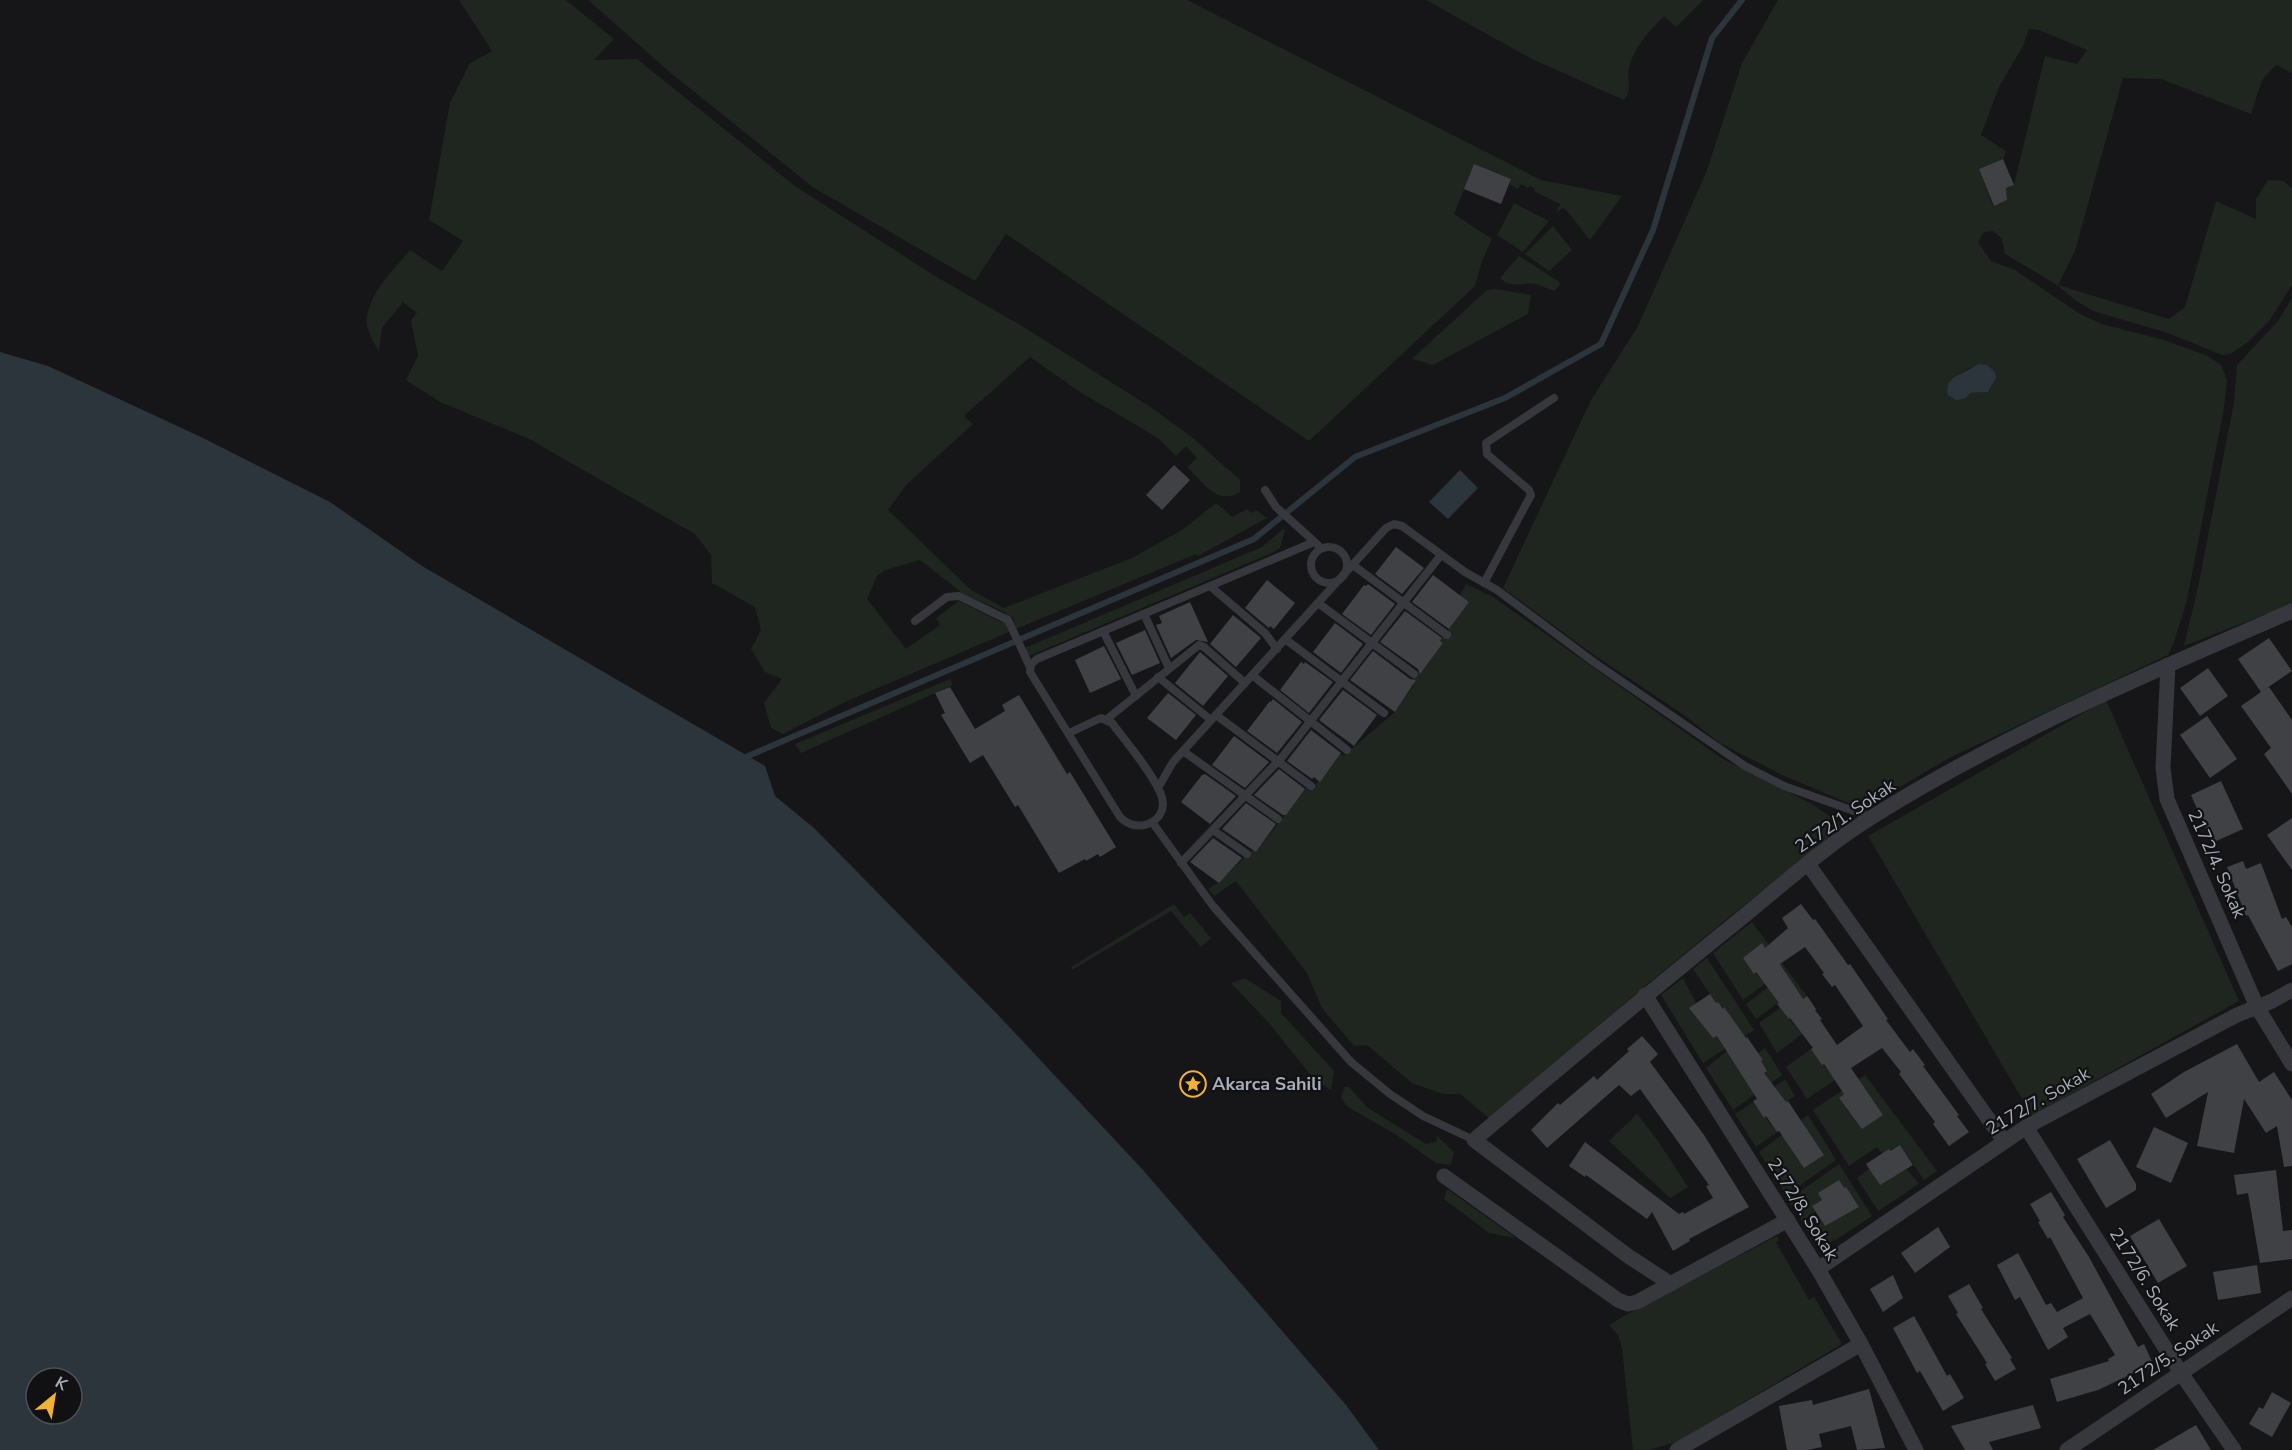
<svg xmlns="http://www.w3.org/2000/svg" width="2292" height="1450" viewBox="0 0 2292 1450" font-family="'Nunito Sans',sans-serif">
	<style>
		.green { fill: #1e261f; fill-rule: evenodd }
		.water { fill: #2c353c; fill-rule: evenodd }
		.lines { fill: none; stroke-linecap: round; stroke-linejoin: round }
		.stream { stroke: #2c353c; stroke-width: 6 }
		.building { fill: #404145; fill-rule: evenodd }
		.lane { stroke: #37383d; stroke-width: 8 }
		.street { stroke: #37383d; stroke-width: 15 }
		.labels { text-anchor: middle; stroke-width: 4.5; stroke-linejoin: round; paint-order: stroke }
		.street-label { font-size: 18px; fill: #a8adb8; stroke: #111113 }
		.poi-label { font-size: 18px; font-weight: bold; fill: #a8adb8; stroke: #111113; text-anchor: start }
	</style>
	<rect width="100%" height="100%" fill="#161618"/>
	<!-- green -->
	<g class="green">
		<path d="M459,0h107l48,39 -20,21 43,-1 158,127 140,90 87,50 130,82 41,30 47,42v12c-23,14 -36,-9 -53,-25l10,-9 -11,-12 -10,10 -18,-18 -78,-46 -50,-35 -66,59 9,8 -66,60 -19,26 83,80 33,18 128,-50 50,-28 34,-27 16,14 15,-8 4,4 5,-3 11,8 -69,38 -2,-2 -180,75 -3,-12 -4,2 -5,-7 -42,-19 -42,-33 -35,10 -8,6 -10,23 39,50 34,-24 -4,-7 23,-17 42,21 4,-1 4,11 -162,69 -64,33 -12,-6 -7,-25 18,-24 -17,-7 -14,-23 10,-19 -6,-23 -43,-24 -1,-28 -16,-21 -166,-95 -89,-37 -34,-22 12,-24 -7,-36 6,-7 -14,-11 -21,26 -3,24c-4,-8 -10,-17 -12,-26 -3,-29 26,-55 43,-76l32,21 21,-30 -34,-21 21,-117 20,-40 22,-12z"/>
		<polygon points="588,0 1187,0 1541,180 1622,196 1590,240 1567,211 1563,208 1556,213 1560,204 1534,191 1535,189 1530,186 1528,188 1521,184 1518,189 1509,184 1511,179 1474,165 1454,214 1492,239 1482,261 1475,286 1309,441 1006,234 975,281 814,188 672,74"/>
		<path d="M1426,0h277l-27,27 -12,-11c-15,16 -29,29 -35,52 -3,12 4,21 -5,32l-92,-41z"/>
		<path d="M1778,0h514v73l-16,-8 -14,15 -11,34 -90,-35 -38,-1 -48,173 -17,34 111,34 16,-12 31,-106 40,18v-20l12,-19 15,1 9,7v97l-22,35 -22,22 -18,12 -8,1 -54,-22 -75,-22 -18,-11 -18,-15 -52,-31 -3,-15 -9,-8 -9,1 -6,10 13,19 24,9 65,44 22,10 62,16 44,16 13,9 6,15 -3,28 -37,192 -13,42 -6,13 -217,102 -89,52 -82,-35 -60,-31 -39,-30 -87,-58 -91,-67 88,-188 47,-74 68,-153 36,-110zM2029,29l10,1 48,20 -10,14 -32,-8 -31,129 -8,3 1,12 -14,6 -14,-37 24,-10 3,-8 -25,-16 18,-48 24,-41zM1971,367l17,25 -18,1 -17,-15z"/>
		<polygon points="1514,203 1549,221 1523,252 1497,235"/>
		<polygon points="1553,226 1572,250 1549,271 1525,254"/>
		<path d="M1519,256l42,27 -6,8c-7,-2 -14,-6 -20,-7 -14,-2 -24,5 -35,-6z"/>
		<polygon points="1496,289 1531,295 1528,314 1433,365 1412,359 1487,290"/>
		<polygon points="2292,298 2292,604 2184,646 2198,587 2234,402 2237,365 2278,321"/>
		<polygon points="1283,529 1285,530 1280,548 1272,553 1029,656 1025,648 1262,547"/>
		<path d="M1466,584l27,13 230,162 89,45 32,22c-121,94 -239,192 -354,293l-30,-25h-17l-31,-11 -45,-38 -13,1 -32,-38 -15,-35 -71,-92 -22,15 -6,-7c18,-9 29,-27 45,-39l3,2 50,-64 4,3 9,-11 1,1 21,-27 2,2 52,-44 19,-27 -3,-3 9,-13 3,1 20,-27 -3,-2 29,-39 -9,-7z"/>
		<polygon points="950,679 953,685 801,753 795,744"/>
		<polygon points="2106,700 2239,1001 2032,1116 1868,836"/>
		<polygon points="1174,904 1184,917 1190,913 1211,938 1201,947 1171,911 1072,970 1071,967"/>
		<polygon points="1752,922 1777,956 1769,953 1762,944 1743,958 1765,984 1743,1000 1713,953"/>
		<polygon points="1707,958 1754,1030 1703,1063 1661,995 1683,978 1696,1003 1690,1008 1713,1038 1733,1025 1724,1008 1716,1003 1693,969"/>
		<polygon points="1782,963 1812,1003 1810,1004 1805,997 1803,999 1796,990 1756,1019 1746,1004 1787,973 1780,964"/>
		<polygon points="1245,978 1281,1001 1281,1013 1334,1071 1331,1090 1314,1079 1268,1022 1231,983"/>
		<polygon points="1780,1008 1802,1034 1777,1053 1759,1023"/>
		<polygon points="1765,1048 1782,1075 1733,1110 1706,1068 1727,1051 1738,1067"/>
		<polygon points="1811,1049 1835,1080 1807,1099 1786,1067"/>
		<path d="M1865,1075l72,96 -13,9 -24,-35 -18,9 -5,-7 -28,19 -36,-56zM1859,1085l12,15 -21,14 -11,-16z"/>
		<polygon points="1785,1079 1795,1096 1786,1102 1773,1088"/>
		<polygon points="1344,1087 1349,1087 1368,1108 1426,1144 1436,1142 1437,1136 1454,1152 1451,1165 1436,1163 1395,1134 1348,1107 1341,1098"/>
		<polygon points="1753,1102 1777,1132 1756,1147 1735,1114"/>
		<polygon points="1637,1114 1658,1141 1688,1187 1670,1198 1609,1141"/>
		<polygon points="1808,1115 1836,1160 1786,1195 1759,1152"/>
		<polygon points="1839,1164 1872,1216 1837,1239 1818,1247 1804,1225 1818,1215 1825,1226 1841,1216 1821,1198 1822,1200 1812,1206 1816,1211 1802,1221 1788,1200"/>
		<polygon points="1869,1169 1897,1175 1907,1169 1919,1184 1878,1211 1857,1178"/>
		<polygon points="1447,1189 1516,1238 1489,1233 1444,1199"/>
		<polygon points="1777,1236 1779,1240 1776,1242 1809,1300 1814,1297 1842,1344 1677,1442 1648,1450 1633,1450 1622,1348 1618,1335 1609,1325 1624,1316"/>
	</g>
	<!-- water -->
	<g class="water">
		<path d="M0,352l48,14 153,71 129,65 92,64 343,200 10,30 39,32 186,189 143,153 203,235 33,45h-1379zM36,1378h36v36h-36z"/>
		<polygon points="1979,364 1987,365 1995,372 1996,378 1988,392 1970,393 1966,398 1956,400 1947,394 1948,384 1953,378"/>
		<polygon points="1460,470 1478,488 1448,519 1429,502"/>
	</g>
	<g class="lines">
		<!-- stream -->
		<polyline class="stream" points="748,756 1254,539 1355,457 1505,398 1601,344 1653,230 1712,38 1742,0"/>
	</g>
	<!-- building -->
	<g class="building">
		<polygon points="2003,159 2014,185 2006,188 2007,200 1994,206 1979,169"/>
		<polygon points="1474,164 1511,179 1501,204 1464,189"/>
		<polygon points="1174,465 1190,480 1162,510 1146,495"/>
		<polygon points="1396,547 1424,568 1402,594 1375,574"/>
		<polygon points="1433,575 1469,602 1449,629 1412,602"/>
		<polygon points="1267,580 1295,603 1274,629 1270,626 1269,628 1245,608"/>
		<polygon points="1368,584 1395,604 1371,635 1342,614 1364,585 1366,586"/>
		<polygon points="1190,602 1208,642 1196,640 1171,658 1156,625 1162,623 1159,616"/>
		<polygon points="1405,611 1442,638 1440,641 1443,643 1420,674 1418,669 1380,642"/>
		<polygon points="1233,615 1261,638 1236,667 1210,644"/>
		<polygon points="1335,623 1363,644 1341,673 1313,652"/>
		<polygon points="1145,630 1160,663 1132,675 1116,643"/>
		<polygon points="2269,638 2292,671 2264,690 2269,687 2292,720 2292,794 2264,754 2271,748 2241,706 2261,692 2238,659"/>
		<polygon points="1104,646 1121,679 1090,693 1075,660"/>
		<polygon points="1373,651 1410,679 1416,680 1395,712 1350,680"/>
		<polygon points="1200,652 1228,676 1203,706 1175,683"/>
		<polygon points="1301,662 1304,664 1305,662 1333,682 1309,713 1280,690"/>
		<polygon points="2208,668 2228,696 2200,716 2180,688"/>
		<polygon points="950,687 975,729 1005,711 1002,705 1019,695 1067,774 1070,772 1116,847 1100,857 1098,854 1086,861 1085,859 1059,873 1018,805 1015,807 983,755 970,763 941,715 945,713 935,693"/>
		<polygon points="1343,690 1377,715 1354,746 1319,720"/>
		<polygon points="1168,693 1196,715 1176,740 1147,718"/>
		<polygon points="1273,699 1302,722 1277,753 1247,731 1270,701 1271,702"/>
		<polygon points="2207,716 2237,759 2210,778 2180,735"/>
		<polygon points="1311,730 1341,753 1320,782 1314,777 1312,779 1287,761"/>
		<polygon points="1234,736 1269,762 1245,788 1212,765"/>
		<polygon points="1279,769 1305,789 1286,815 1283,815 1254,795"/>
		<polygon points="1205,774 1236,796 1210,824 1181,802 1202,775"/>
		<polygon points="2221,781 2243,829 2212,843 2191,795"/>
		<polygon points="1246,803 1276,824 1256,852 1222,829"/>
		<polygon points="2292,818 2292,870 2267,835"/>
		<polygon points="1213,838 1242,858 1219,883 1190,862"/>
		<polygon points="2243,861 2246,869 2261,863 2282,919 2286,917 2292,927 2292,964 2278,971 2248,915 2246,916 2227,867"/>
		<path d="M1801,904l12,16 2,-1 33,46 2,-1 38,55 -2,1 24,32 3,-3 12,16 -2,1 36,49 -2,1 12,16 -20,14 -16,-22 2,-2 -36,-48 2,-2 -19,-24 -31,20 32,47 -21,14 -23,-31 5,-4 -20,-30 -2,1 -11,-16 2,-1 -23,-30 -1,1 -12,-15 2,-1 -23,-31 -2,2 -11,-16 19,-15 3,5 23,-20 -6,-10zM1805,947l19,26 -2,1 10,13 3,-2 28,41 -26,19 -17,-25 2,-1 -7,-9 1,-1 -9,-13 -4,3 -23,-35z"/>
		<polygon points="1710,994 1716,1003 1718,1002 1723,1009 1724,1007 1746,1038 1747,1037 1763,1060 1761,1061 1767,1071 1764,1073 1786,1102 1788,1101 1824,1155 1804,1168 1779,1131 1777,1132 1766,1116 1764,1118 1753,1101 1757,1099 1717,1036 1713,1038 1689,1008"/>
		<polygon points="1642,1036 1658,1054 1650,1062 1704,1135 1749,1207 1689,1239 1690,1241 1673,1251 1652,1212 1647,1219 1586,1175 1585,1177 1569,1166 1585,1142 1679,1214 1683,1212 1684,1214 1713,1198 1706,1186 1709,1185 1640,1089 1631,1096 1619,1085 1547,1148 1531,1130 1558,1103 1560,1105 1594,1076 1597,1080 1629,1051 1627,1049"/>
		<polygon points="2237,1044 2259,1082 2274,1072 2292,1100 2292,1166 2284,1167 2277,1126 2266,1133 2244,1099 2234,1153 2197,1146 2208,1092 2166,1118 2151,1094 2184,1072"/>
		<polygon points="2154,1127 2188,1143 2171,1183 2136,1167"/>
		<polygon points="2110,1140 2136,1184 2136,1190 2106,1208 2077,1159"/>
		<polygon points="1900,1145 1913,1165 1880,1185 1866,1164 1889,1149 1890,1151"/>
		<polygon points="2276,1170 2283,1231 2292,1230 2292,1259 2260,1263 2248,1193 2237,1195 2234,1175"/>
		<polygon points="1839,1180 1844,1188 1846,1187 1859,1207 1825,1226 1812,1206 1822,1200 1818,1193"/>
		<polygon points="2051,1192 2065,1215 2063,1217 2089,1257 2138,1347 2144,1344 2154,1366 2137,1374 2136,1372 2098,1390 2057,1402 2050,1379 2109,1361 2108,1359 2115,1355 2090,1314 2063,1328 2068,1337 2048,1350 2020,1297 2015,1300 1997,1265 2018,1253 2046,1305 2051,1303 2057,1312 2083,1298 2050,1237 2048,1239 2038,1222 2040,1221 2030,1204"/>
		<polygon points="2159,1219 2187,1266 2158,1283 2130,1236"/>
		<polygon points="1938,1227 1950,1247 1915,1273 1901,1253"/>
		<polygon points="2257,1265 2261,1293 2218,1300 2213,1272"/>
		<polygon points="1893,1275 1903,1298 1883,1312 1870,1289"/>
		<polygon points="1969,1284 1983,1308 1981,1309 2012,1358 2010,1359 2016,1369 1995,1381 1985,1364 1987,1363 1956,1314 1958,1313 1948,1296"/>
		<polygon points="1914,1316 1947,1376 1950,1374 1964,1398 1943,1411 1920,1371 1917,1373 1893,1328"/>
		<polygon points="1869,1389 1885,1448 1857,1450 1851,1426 1819,1434 1822,1447 1808,1450 1787,1450 1779,1406 1812,1400 1813,1405"/>
		<polygon points="2272,1392 2291,1403 2272,1437 2249,1424 2259,1407 2263,1409"/>
		<polygon points="2033,1405 2041,1428 1989,1442 1993,1450 1965,1450 1951,1426"/>
		<polygon points="2196,1425 2211,1450 2153,1450"/>
	</g>
	<g class="lines">
		<!-- lane -->
		<g class="lane">
			<polyline points="1265,490 1276,507 1318,545"/>
			<circle cx="1329" cy="565" r="18"/>
			<polyline points="1353,565 1447,635"/>
			<polyline points="1484,583 1531,495 1529,490 1487,454 1486,443 1554,398"/>
			<polyline points="1210,586 1265,633 1277,649"/>
			<polyline points="1318,603 1414,674"/>
			<polyline points="1144,614 1169,668"/>
			<polyline points="915,621 947,597 959,596 1008,620 1030,667"/>
			<polyline points="1103,631 1136,696"/>
			<polyline points="1285,639 1384,713"/>
			<polyline points="1252,675 1347,750"/>
			<polyline points="1158,677 1211,720"/>
			<polyline points="1216,715 1311,786"/>
			<polyline points="1107,719 1199,645 1204,647 1245,683"/>
			<path d="M1069,733l32,-15 11,5c15,20 38,47 48,69 13,27 -21,45 -40,25l-90,-145 1,-8 6,-5 277,-117"/>
			<polyline points="1183,751 1278,819"/>
			<polyline points="1158,788 1173,762 1386,528 1394,524 1402,526 1465,572 1497,590 1595,663 1745,766 1784,786 1871,817"/>
			<polyline points="1152,822 1213,906 1351,1062 1390,1094 1423,1116 1474,1140"/>
			<polyline points="1213,830 1247,854"/>
			<polyline points="1181,863 1283,756 1441,555"/>
		</g>
		<!-- street -->
		<g class="street">
			<polyline points="2168,665 2163,768 2167,799 2257,1007 2292,1064"/>
			<polyline points="1808,864 2004,1141"/>
			<polyline points="1645,995 1818,1269 1861,1344 1916,1450"/>
			<polyline points="2026,1127 2181,1373 2234,1450"/>
			<polyline points="1444,1176 1618,1300 1628,1304 1637,1302 1788,1220"/>
			<polyline points="1818,1269 2026,1127 2237,1015 2272,1001 2292,990"/>
			<path d="M1671,1284l-43,-28 -154,-116c84,-71 168,-142 254,-211 47,-38 93,-80 144,-112 132,-83 277,-144 420,-206"/>
			<polyline points="1677,1450 1861,1344"/>
			<polyline points="2067,1450 2292,1298"/>
		</g>
	</g>
	<!-- icons -->
	<defs>
		<g id="sight-ring" transform="scale(1.35)"><circle r="9.5" fill="#111113" stroke="#f2b134" stroke-width="1.5"/><path d="M0-6L1.8-2.2L6-1.7L2.9 1.2L3.7 5.4L0 3.3L-3.7 5.4L-2.9 1.2L-6-1.7L-1.8-2.2Z" fill="#f2b134"/></g>
	</defs>
	<g fill-rule="evenodd">
		<use href="#sight-ring" x="1193" y="1084"/>
	</g>
	<g class="labels">
		<!-- street labels -->
		<g class="street-label">
			<text transform="translate(1845 816) rotate(-34)" y="6">2172/1. Sokak</text>
			<text transform="translate(2217 864) rotate(66)" y="6">2172/4. Sokak</text>
			<text transform="translate(2038 1101) rotate(-30)" y="6">2172/7. Sokak</text>
			<text transform="translate(1803 1209) rotate(58)" y="6">2172/8. Sokak</text>
			<text transform="translate(2145 1279) rotate(58)" y="6">2172/6. Sokak</text>
			<text transform="translate(2168 1358) rotate(-34)" y="6">2172/5. Sokak</text>
		</g>
		<!-- poi labels -->
		<g class="poi-label">
			<text x="1212" y="1090">Akarca Sahili</text>
		</g>
	</g>
	<!-- north arrow -->
	<g transform="translate(54 1396) rotate(30)"><circle r="28" fill="#111113" stroke="#4d4f55" stroke-width="1.5"/>
	<path d="M0-4.5L10 22L0 15L-10 22Z" fill="#f2b134"/>
	<text y="-9" font-size="16" font-weight="bold" text-anchor="middle" fill="#a8adb8">K</text>
	</g>
</svg>
